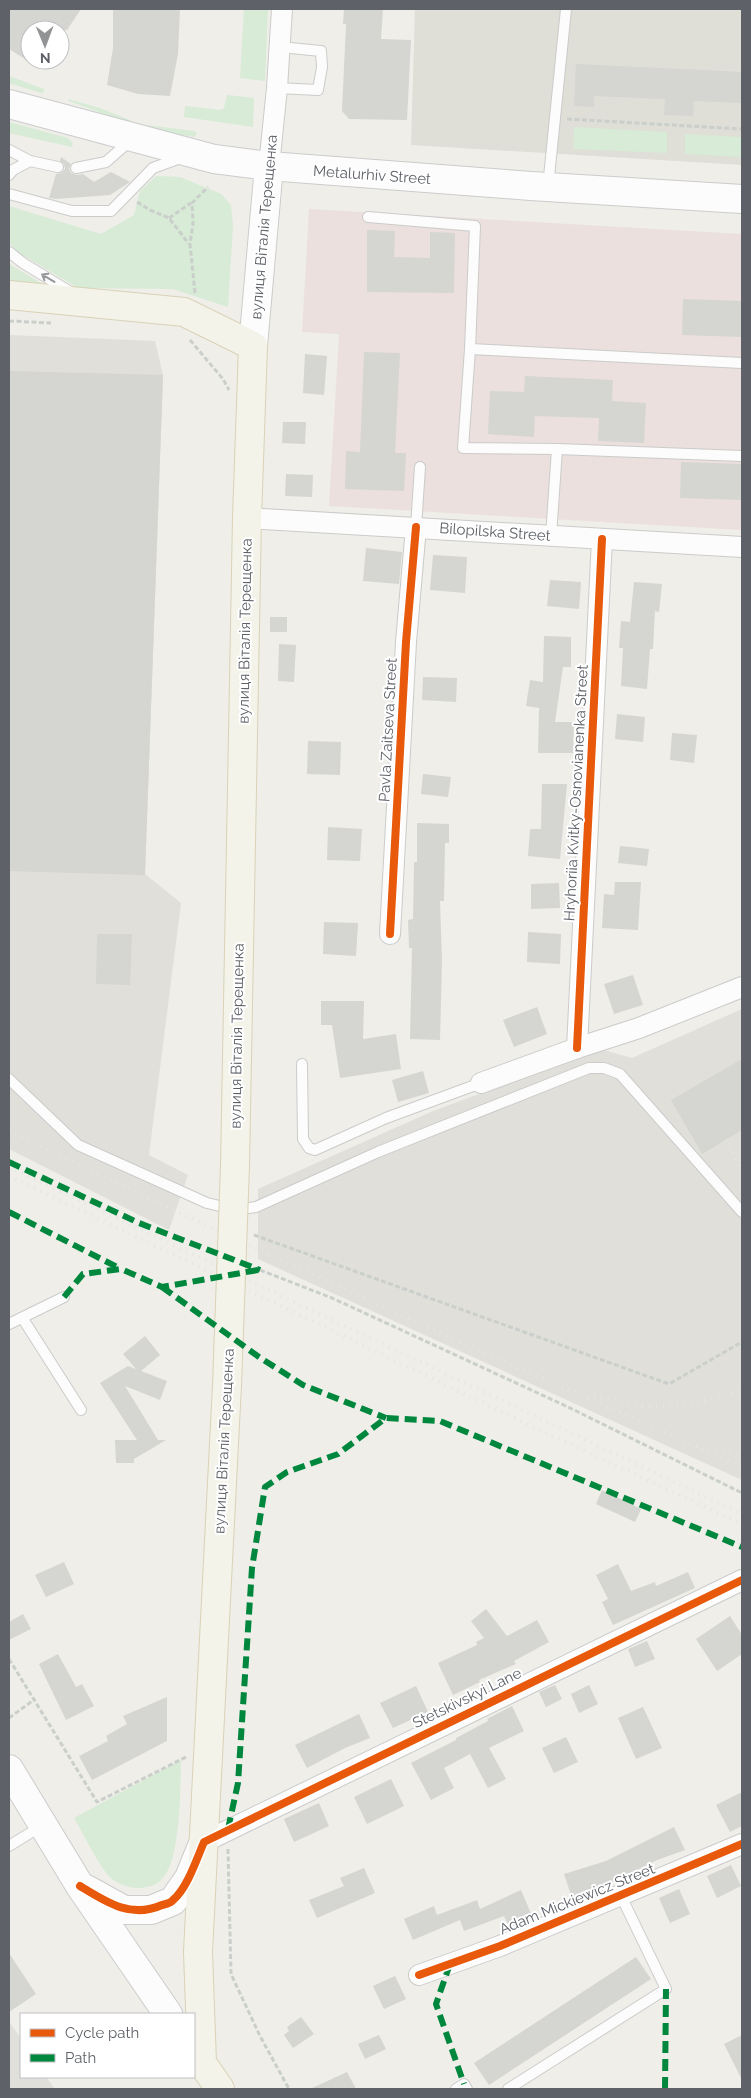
<svg xmlns="http://www.w3.org/2000/svg" width="751" height="2098" viewBox="0 0 751 2098" font-family="Raleway,sans-serif">
	<style>
		.industrial { fill: #e0dfda }
		.education { fill: #dfded7 }
		.medical { fill: #ebe0dd }
		.green { fill: #d7ebd6 }
		.building { fill: #d5d5d2 }
		.lines { fill: none; stroke-linecap: round; stroke-linejoin: round }
		.lane-casing { stroke: #cbcbca; stroke-width: 12 }
		.street-casing { stroke: #cbcbca; stroke-width: 22 }
		.secondary-casing { stroke: #cbcccb; stroke-width: 30 }
		.primary-casing { stroke: #d8d2b6; stroke-width: 30 }
		.path { stroke: #cacfcb; stroke-width: 3; stroke-dasharray: 5 2.5; stroke-linecap: butt }
		.lane { stroke: #fdfcfc; stroke-width: 10 }
		.street { stroke: #fdfcfc; stroke-width: 20 }
		.secondary { stroke: #fdfcfc; stroke-width: 28 }
		.primary { stroke: #f4f3e9; stroke-width: 28 }
		.rail { stroke: #e5e5e4; stroke-width: 4; stroke-dasharray: 1 6; stroke-linecap: butt }
		.primary-bridge-casing { stroke: #d8d2b6; stroke-width: 30; stroke-linecap: butt }
		.primary-bridge { stroke: #f4f3e9; stroke-width: 28 }
		.quiet { stroke: #00873e; stroke-width: 6; stroke-dasharray: 12 6; stroke-linecap: butt }
		.cycleway-casing { stroke: #fff; stroke-width: 11 }
		.cycleway { stroke: #e8590c; stroke-width: 8 }
		.oneway { stroke: #96989c }
		.labels { text-anchor: middle; stroke-width: 4; stroke-linejoin: round; paint-order: stroke }
		.street-label { font-size: 15px; fill: #5e6268; stroke: #fff }
	</style>
	<rect width="100%" height="100%" fill="#efeee9"/>
	<!-- industrial -->
	<g class="industrial">
		<polygon points="9,335 155,341 163,375 145,874 181,903 149,1155 188,1175 169,1230 9,1149"/>
		<polygon points="742,1009 742,1480 258,1259 258,1189 433,1111 600,1049 632,1058"/>
		<polygon points="9,2021 21,2039 21,2077 46,2077 55,2089 9,2089"/>
	</g>
	<!-- education -->
	<polygon class="education" points="415,9 742,9 742,165 411,145"/>
	<!-- medical -->
	<polygon class="medical" points="309,209 742,234 742,530 329,506 339,334 302,332"/>
	<!-- green -->
	<g class="green">
		<polygon points="244,9 268,9 265,81 240,78"/>
		<polygon points="9,76 44,89 44,92 41,93 9,83"/>
		<polygon points="227,95 254,98 253,127 184,117 185,106 220,110 224,108"/>
		<polygon points="68,99 100,108 132,121 134,125 69,101"/>
		<polygon points="9,122 68,138 73,143 72,147 9,133"/>
		<polygon points="146,125 194,131 197,133 194,137 150,129"/>
		<polygon points="574,127 667,132 667,153 573,149"/>
		<polygon points="685,134 742,137 742,157 685,154"/>
		<polygon points="156,176 180,177 221,194 231,205 233,226 228,307 173,289 78,288 16,251 9,242 9,206 101,234 134,215 140,191"/>
		<polygon points="9,264 51,289 9,282"/>
		<path d="M181,1760c-1,28 0,100 -19,119 -5,6 -13,8 -21,9 -11,1 -27,-5 -34,-14 -13,-17 -22,-38 -33,-56z"/>
	</g>
	<!-- building -->
	<g class="building">
		<polygon points="9,9 81,9 67,30 30,30 30,62 9,49"/>
		<polygon points="113,9 180,9 178,54 170,96 138,94 107,85 113,48"/>
		<polygon points="344,9 383,9 381,39 411,40 407,120 349,119 342,111 346,24 343,24"/>
		<polygon points="576,64 742,72 742,103 694,101 693,116 664,115 665,99 594,96 594,107 574,106"/>
		<polygon points="61,157 71,164 69,169 71,173 77,175 83,174 94,182 111,172 130,182 110,195 56,199 49,198 56,174 61,173 65,169 64,164 60,161"/>
		<polygon points="367,230 395,231 394,257 430,258 430,232 455,233 454,293 367,292"/>
		<polygon points="683,299 742,301 742,337 682,335"/>
		<polygon points="364,352 400,353 395,453 406,453 404,491 345,489 346,451 360,452"/>
		<polygon points="305,354 327,356 324,395 303,393"/>
		<polygon points="9,371 163,375 145,875 9,871"/>
		<polygon points="525,376 613,380 612,401 646,403 644,443 598,441 599,418 535,416 534,437 488,434 490,391 524,392"/>
		<polygon points="283,422 306,422 305,444 282,443"/>
		<polygon points="681,462 742,464 742,500 680,498"/>
		<polygon points="286,474 313,475 312,497 285,496"/>
		<polygon points="366,548 402,552 399,584 363,581"/>
		<polygon points="433,555 467,557 465,593 430,590"/>
		<polygon points="550,580 581,582 579,609 547,606"/>
		<polygon points="634,582 662,584 659,612 655,611 653,649 650,649 647,689 621,686 623,648 619,648 621,621 630,622"/>
		<rect x="270" y="617" width="17" height="15"/>
		<polygon points="544,636 571,637 571,667 563,667 555,722 574,722 573,753 538,753 539,708 526,706 530,680 543,682"/>
		<polygon points="279,644 296,645 294,682 278,681"/>
		<polygon points="423,677 457,678 456,702 422,700"/>
		<polygon points="617,714 645,717 643,742 615,739"/>
		<polygon points="672,733 697,735 694,763 670,760"/>
		<polygon points="308,741 341,742 340,775 307,774"/>
		<polygon points="423,774 451,777 448,797 421,794"/>
		<polygon points="542,784 567,784 560,859 528,856 530,829 541,829"/>
		<polygon points="417,823 449,824 449,843 445,843 444,901 440,901 442,961 440,1040 410,1039 412,948 409,948 408,920 413,919 414,862 417,862"/>
		<polygon points="328,827 362,829 360,861 327,860"/>
		<polygon points="620,846 649,849 647,866 618,863"/>
		<polygon points="615,882 641,882 638,930 602,928 604,894 614,895"/>
		<polygon points="559,883 560,908 531,909 531,884"/>
		<polygon points="324,922 358,923 356,956 323,954"/>
		<polygon points="528,932 561,934 560,964 527,962"/>
		<polygon points="97,934 132,934 130,985 96,984"/>
		<polygon points="633,975 643,1005 614,1014 604,984"/>
		<polygon points="321,1001 364,1001 363,1039 396,1034 401,1069 340,1078 332,1025 321,1025"/>
		<polygon points="537,1007 547,1034 514,1047 503,1020"/>
		<polygon points="742,1059 742,1130 702,1154 671,1100"/>
		<polygon points="423,1071 429,1093 398,1102 392,1080"/>
		<polygon points="145,1336 160,1355 141,1371 167,1381 160,1400 125,1386 158,1440 166,1440 134,1459 134,1463 116,1463 115,1440 137,1440 100,1383 128,1366 136,1369 123,1354"/>
		<polygon points="602,1490 641,1509 635,1522 596,1504"/>
		<polygon points="64,1562 74,1584 46,1597 35,1575"/>
		<polygon points="618,1564 631,1591 655,1582 656,1586 688,1572 695,1588 613,1625 602,1602 608,1599 596,1575"/>
		<polygon points="486,1609 507,1636 537,1620 549,1642 514,1661 516,1664 479,1680 480,1682 453,1695 438,1663 477,1645 476,1642 484,1638 471,1621"/>
		<polygon points="23,1614 31,1629 9,1640 9,1622"/>
		<polygon points="730,1616 742,1635 742,1654 717,1671 696,1639"/>
		<polygon points="647,1641 655,1659 635,1667 628,1649"/>
		<polygon points="58,1654 76,1687 82,1684 94,1706 66,1720 39,1664"/>
		<polygon points="555,1685 562,1699 546,1707 539,1692"/>
		<polygon points="589,1685 598,1704 579,1713 571,1694"/>
		<polygon points="416,1686 428,1712 393,1728 380,1703"/>
		<polygon points="167,1697 167,1741 92,1780 79,1756 108,1741 106,1736 127,1724 123,1716"/>
		<polygon points="512,1706 524,1731 489,1748 506,1779 488,1788 470,1754 444,1768 454,1788 431,1800 411,1763 456,1740 456,1738 488,1721 487,1719"/>
		<polygon points="643,1707 662,1748 636,1759 618,1718"/>
		<polygon points="359,1714 370,1738 345,1748 307,1768 295,1745"/>
		<polygon points="566,1737 578,1762 554,1773 542,1748"/>
		<polygon points="391,1779 404,1806 367,1824 354,1797"/>
		<polygon points="742,1792 742,1826 730,1832 716,1805"/>
		<polygon points="319,1803 329,1826 294,1842 284,1819"/>
		<polygon points="674,1827 685,1850 657,1860 603,1887 572,1898 564,1874 606,1861"/>
		<polygon points="731,1865 741,1886 717,1898 707,1876"/>
		<polygon points="364,1868 375,1893 317,1918 309,1900 344,1886 340,1878"/>
		<polygon points="679,1889 690,1914 670,1923 659,1898"/>
		<polygon points="521,1890 532,1916 509,1927 504,1916 464,1931 460,1920 413,1940 404,1919 434,1906 437,1915 477,1900 480,1909"/>
		<polygon points="9,1953 36,1994 9,2012"/>
		<polygon points="636,1957 651,1979 489,2085 474,2063"/>
		<polygon points="395,1976 406,1999 384,2009 373,1986"/>
		<polygon points="301,2017 314,2034 293,2048 284,2035 289,2031 287,2027"/>
		<polygon points="379,2035 386,2049 365,2059 358,2044"/>
		<polygon points="742,2035 742,2080 724,2044"/>
		<polygon points="347,2072 356,2089 310,2089"/>
	</g>
	<g class="lines">
		<!-- lane casing -->
		<g class="lane-casing">
			<g id="lane">
				<polyline points="277,88 318,90 322,67 321,51 280,47"/>
				<polyline points="9,150 30,161 58,167"/>
				<polyline points="76,168 106,162 131,140"/>
				<polyline points="9,175 13,170 30,161"/>
				<polyline points="548,187 566,9"/>
				<polyline points="9,194 72,211 111,211 153,168 183,157"/>
				<polyline points="368,217 475,226 470,349"/>
				<polyline points="9,252 23,263 72,293"/>
				<polyline points="557,449 742,456"/>
				<polyline points="416,527 420,467"/>
				<polyline points="551,536 557,449 463,448 470,349 742,363"/>
				<polyline points="302,1064 303,1139 309,1148 315,1150 386,1118 481,1083"/>
				<polyline points="9,1079 78,1145 207,1203 237,1210 256,1207 378,1152 589,1068 604,1068 620,1074 742,1212"/>
				<polyline points="23,1319 81,1410"/>
				<polyline points="9,1324 64,1297"/>
				<polyline points="9,1846 43,1825"/>
				<polyline points="456,2089 464,2084 467,2089"/>
				<polyline points="508,2089 666,1989 621,1896"/>
			</g>
		</g>
		<!-- street casing -->
		<g class="street-casing">
			<g id="street">
				<polyline points="269,166 277,88 282,9"/>
				<polyline points="247,518 742,547"/>
				<polyline points="390,934 406,642 416,527"/>
				<polyline points="577,1048 602,539"/>
				<polyline points="481,1083 577,1048 639,1028 742,987"/>
				<polyline points="204,1842 742,1580"/>
				<polyline points="419,1975 500,1946 742,1844"/>
			</g>
		</g>
		<!-- secondary casing -->
		<g class="secondary-casing">
			<g id="secondary">
				<polyline points="9,104 214,159 269,166 531,186 742,199"/>
				<polyline points="253,346 269,166"/>
				<polyline points="9,1769 80,1886 168,2014"/>
				<polyline points="86,1889 124,1910 151,1910 173,1901 189,1878 202,1846"/>
			</g>
		</g>
		<!-- primary casing -->
		<g class="primary-casing">
			<g id="primary">
				<polyline points="9,295 184,312 253,346 247,518 235,1166"/>
				<polyline points="220,2089 202,2063 198,1952 227,1385"/>
			</g>
		</g>
		<!-- path -->
		<g class="path">
			<polyline points="567,119 742,129"/>
			<polyline points="137,202 150,210 169,218 189,244"/>
			<polyline points="169,218 191,203"/>
			<polyline points="195,293 190,244 193,224 192,203 208,187"/>
			<polyline points="9,321 51,323"/>
			<polyline points="190,340 223,379 229,390"/>
			<polyline points="254,1235 669,1384 742,1342"/>
			<polyline points="260,1270 332,1298 568,1407 742,1493"/>
			<polyline points="9,1659 97,1802 188,1756"/>
			<polyline points="9,1718 35,1699"/>
			<polyline points="228,1849 231,1974 260,2036 289,2089"/>
		</g>
		<!-- lane -->
		<use href="#lane" class="lane"/>
		<!-- street -->
		<use href="#street" class="street"/>
		<!-- secondary -->
		<use href="#secondary" class="secondary"/>
		<!-- primary -->
		<use href="#primary" class="primary"/>
		<!-- rail -->
		<g class="rail">
			<polyline points="9,1131 159,1203 444,1335 681,1439 742,1468"/>
			<polyline points="726,1140 742,1171"/>
			<polyline points="9,1167 742,1514"/>
			<polyline points="9,1176 536,1428 742,1524"/>
			<polyline points="594,1396 642,1406 694,1404 742,1391"/>
			<polyline points="716,1449 742,1457"/>
		</g>
		<!-- primary-bridge casing -->
		<g class="primary-bridge-casing">
			<polyline id="primary-bridge" points="227,1385 235,1166"/>
		</g>
		<!-- primary-bridge -->
		<use href="#primary-bridge" class="primary-bridge"/>
		<!-- quiet -->
		<g class="quiet">
			<polyline points="9,1162 139,1223 260,1270"/>
			<polyline points="9,1212 121,1269"/>
			<polyline points="162,1287 259,1357 303,1385 386,1418"/>
			<polyline points="64,1297 83,1274 121,1269 162,1287 258,1270"/>
			<polyline points="228,1829 238,1783 252,1568 265,1487 287,1472 338,1454 386,1418 440,1421 742,1547"/>
			<polyline points="450,1964 436,2004 464,2084"/>
			<polyline points="665,2089 666,1989"/>
		</g>
		<!-- cycleway casing -->
		<g class="cycleway-casing">
			<g id="cycleway">
				<polyline points="390,934 406,642 416,527"/>
				<polyline points="577,1048 602,539"/>
				<path d="M80,1886c26,16 51,33 82,19 4,-1 9,-2 11,-5 14,-11 24,-42 31,-58l538,-262"/>
				<polyline points="419,1975 500,1946 742,1844"/>
			</g>
		</g>
		<!-- cycleway -->
		<use href="#cycleway" class="cycleway"/>
	</g>
	<!-- one-way arrows -->
	<defs><path id="oneway-shaft" d="M-6 0H5M1.5-3L5.5 0L1.5 3" fill="none" stroke-width="1.6" stroke-linecap="round" stroke-linejoin="round" transform="scale(1.25)"/></defs>
	<use class="oneway" href="#oneway-shaft" transform="translate(48 278) rotate(-149)"/>
	<g class="labels">
		<!-- street labels -->
		<g class="street-label">
			<text transform="translate(372 175) rotate(4)" y="5">Metalurhiv Street</text>
			<text transform="translate(264 227) rotate(-85)" y="5">вулиця Віталія Терещенка</text>
			<text transform="translate(495 532) rotate(4)" y="5">Bilopilska Street</text>
			<text transform="translate(245 631) rotate(-89)" y="5">вулиця Віталія Терещенка</text>
			<text transform="translate(388 730) rotate(-87)" y="5">Pavla Zaitseva Street</text>
			<text transform="translate(576 793) rotate(-87)" y="5">Hryhoriia Kvitky-Osnovianenka Street</text>
			<text transform="translate(237 1036) rotate(-89)" y="5">вулиця Віталія Терещенка</text>
			<text transform="translate(224 1441) rotate(-87)" y="5">вулиця Віталія Терещенка</text>
			<text transform="translate(467 1698) rotate(-26)" y="5">Stetskivskyi Lane</text>
			<text transform="translate(577 1899) rotate(-22)" y="5">Adam Mickiewicz Street</text>
		</g>
	</g>
	<!-- border -->
	<rect width="751" height="2098" fill="none" stroke="#5e6268" stroke-width="20"/>
	<!-- legend -->
	<rect x="20" y="2013" width="175" height="65" fill="#ffffff" stroke="#bfc0c3"/>
	<rect x="30" y="2029" width="25" height="8" fill="#e8590c" stroke="#bfc0c3"/>
	<text x="65" y="2038" font-size="15" fill="#5e6268">Cycle path</text>
	<rect x="30" y="2054" width="25" height="8" fill="#00873e" stroke="#bfc0c3"/>
	<text x="65" y="2063" font-size="15" fill="#5e6268">Path</text>
	<!-- north arrow -->
	<g transform="translate(45 45) rotate(179)"><circle r="24" fill="#ffffff" stroke="#bfc0c3"/>
	<path d="M0-4L9 19L0 12L-9 19Z" fill="#919395"/>
	<text y="-8" font-size="14" font-weight="bold" text-anchor="middle" fill="#5e6268">N</text>
	</g>
</svg>
